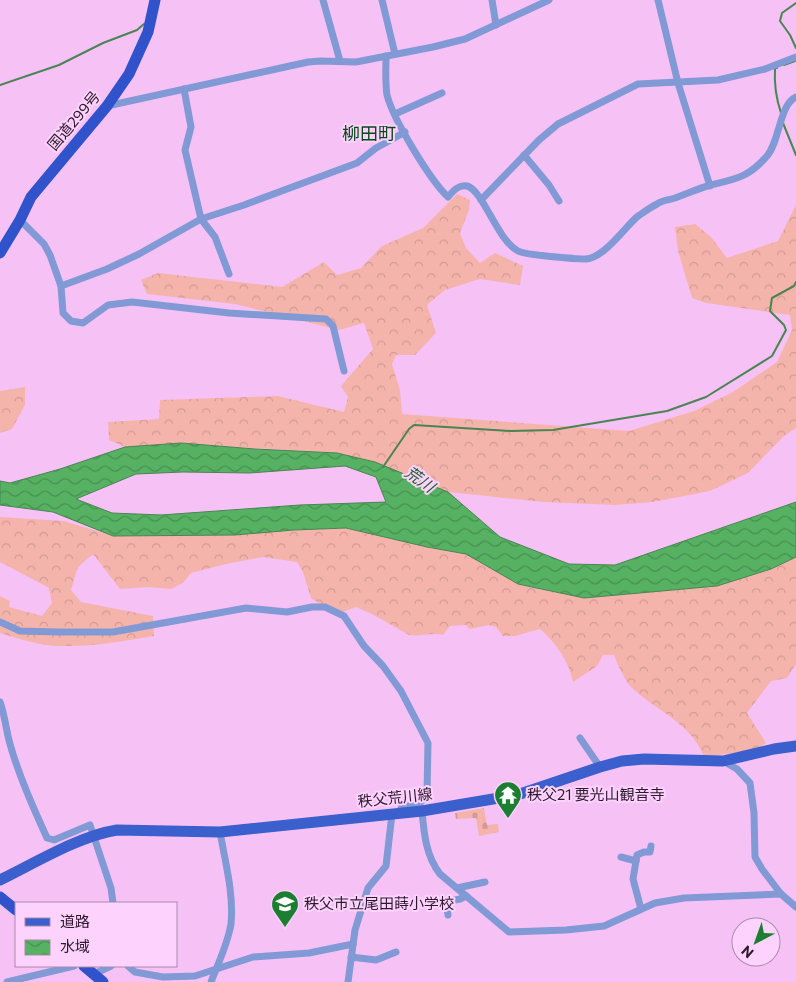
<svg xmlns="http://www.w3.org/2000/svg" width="796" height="982" viewBox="0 0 796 982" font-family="Commissioner,'Noto Sans JP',sans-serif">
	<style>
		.forest { fill: url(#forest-crowns) }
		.cemetery { fill: url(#cemetery-stones) }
		.water { fill: url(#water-waves); stroke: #4a8452; fill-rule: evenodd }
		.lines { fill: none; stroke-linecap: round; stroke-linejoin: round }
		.stream { stroke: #4a8452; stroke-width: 2 }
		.minor { stroke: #8199d4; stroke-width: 7 }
		.primary { stroke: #3b5fcc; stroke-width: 11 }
		.trunk { stroke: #3052ca; stroke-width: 11 }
		.labels { text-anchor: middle; stroke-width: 4; stroke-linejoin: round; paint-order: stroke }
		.street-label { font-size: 15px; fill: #2d1a2e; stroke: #fdd3fd }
		.poi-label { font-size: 15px; fill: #2d1a2e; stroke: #fdd3fd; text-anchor: start }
		.water-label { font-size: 16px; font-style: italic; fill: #22602c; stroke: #fdd3fd }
		.quarter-label { font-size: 18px; fill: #084817; stroke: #fdd3fd }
	</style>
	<defs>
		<pattern id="forest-crowns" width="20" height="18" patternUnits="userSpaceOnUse" patternTransform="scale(1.25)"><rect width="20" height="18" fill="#f4b4ac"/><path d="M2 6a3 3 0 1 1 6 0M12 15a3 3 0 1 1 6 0" fill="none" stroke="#d29a94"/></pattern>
		<pattern id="cemetery-stones" width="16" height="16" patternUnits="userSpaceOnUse" patternTransform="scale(1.25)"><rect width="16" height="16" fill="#f4b4ac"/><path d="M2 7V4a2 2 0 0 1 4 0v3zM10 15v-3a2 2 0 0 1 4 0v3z" fill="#d29a94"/></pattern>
		<pattern id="water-waves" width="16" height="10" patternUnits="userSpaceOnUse" patternTransform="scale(1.25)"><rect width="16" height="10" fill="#56b162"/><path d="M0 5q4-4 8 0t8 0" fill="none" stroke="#488f51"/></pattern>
	</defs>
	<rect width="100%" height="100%" fill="#f6c2f6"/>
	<!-- forest -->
	<g class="forest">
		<polygon points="457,194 470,200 469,210 460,233 466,248 480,263 495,253 523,266 520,285 480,279 445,290 427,305 436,333 415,355 396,355 392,364 400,390 402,414 629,431 694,411 733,392 777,362 792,330 790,315 706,303 692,298 678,251 675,227 695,224 711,237 727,258 778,241 796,205 796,428 784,436 748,473 710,491 653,502 615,505 544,502 448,492 375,462 337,453 201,445 125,447 109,440 108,422 159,419 160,400 278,396 344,412 348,397 341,386 373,349 364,323 339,330 235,304 147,294 141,280 158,273 282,287 324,262 337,275 361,268 382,246 423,228"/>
		<polygon points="25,387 25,405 12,429 0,433 0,391"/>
		<path d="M0,517l64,4 49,15 122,-1 59,-5 52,-2 81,19 39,7 52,30 66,14 133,-12 54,-17 25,-12v107l-9,14 -16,3 -24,32 19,30 -10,7 -52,7c-12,-34 -50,-47 -74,-71 -7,-9 -12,-21 -16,-31h-11l-6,11 -24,16c-4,-21 -17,-39 -33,-53l-25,7h-12l-7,-9 -7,-2 -20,4 -3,-4 -16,1 -7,9c-12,-3 -22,2 -34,0l-37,-21 -16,-7 -13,5 -23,-8 -9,-6 -8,-26 -6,-10 -34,-5 -37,7 -35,9 -8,10 -12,6 -24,-2 -27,2 -27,-35 -15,13 -7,23 10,12 72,14 1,20c-31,5 -62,11 -93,10 -20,0 -42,-7 -61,-13v-37l10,5 -1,6 33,9 10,-13 -3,-15 -49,-26z"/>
	</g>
	<!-- cemetery -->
	<polygon class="cemetery" points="484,808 487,825 498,824 499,832 479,836 476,818 456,819 455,813"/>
	<!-- water -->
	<path class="water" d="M181,443l74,6 82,4 38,9 73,30 52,45 69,27 46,1 181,-63v55l-25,12 -54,17 -133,12 -66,-14 -52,-30 -39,-7 -81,-19 -52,2 -59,5 -122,1 -60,-24 -53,-7v-24l10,2 50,-14 65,-22zM345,466l31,11 10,25 -86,3 -139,10 -49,-2 -36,-14 60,-25 47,-2 67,1z"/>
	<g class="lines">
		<!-- stream -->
		<g class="stream">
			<polyline points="796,3 782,13 780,21 790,35 796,48"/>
			<polyline points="784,65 795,61"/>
			<path d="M777,68h-2c-1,16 1,30 6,45"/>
			<polyline points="0,85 59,65 103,43 137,30 144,24"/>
			<polyline points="783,123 796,155"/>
			<polyline points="383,467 409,429 414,425 511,431 553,430 667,411 706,397 772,356 786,330 784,325 770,311 772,298 794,286 796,282"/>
		</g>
		<!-- minor -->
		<g class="minor">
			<polyline points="323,0 340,61"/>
			<polyline points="382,0 395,54"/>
			<polyline points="492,0 496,25"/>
			<polyline points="658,0 678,83 710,186"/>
			<path d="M386,56c0,13 -1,27 1,39 6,24 43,85 61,102 5,-6 11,-13 19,-11 16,4 30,54 51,65 7,4 57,8 68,8 18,-1 38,-31 52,-43 6,-4 13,-9 19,-12 5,-4 12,-4 18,-6 12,-4 24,-10 36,-13 25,-6 38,-8 56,-29 13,-15 12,-51 29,-59"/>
			<polyline points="184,89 191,127 185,150 201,219 215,237 229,274"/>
			<polyline points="107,106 308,62 320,61 356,62 433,47 465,39 549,0"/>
			<polyline points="395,114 442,93"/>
			<polyline points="524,155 549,185 559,201"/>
			<polyline points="481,200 539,140 558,124 638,84 718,80 765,69 796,57"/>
			<polyline points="20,220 44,244 50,255 61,286 63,313 71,321 83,323 108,305 132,302 229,313 326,319 333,326 344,371"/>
			<polyline points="61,286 107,269 139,254 201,219 244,205 357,163 376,148 405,132"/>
			<polyline points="0,622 20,631 58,632 113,632 246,608 287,612 312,607 325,607 344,616 364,646 383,666 401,691 428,743 427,795 420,803 401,808 401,813"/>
			<path d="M0,702c5,14 6,28 10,42 9,32 23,63 37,94l7,2 36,-15 21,63 2,15"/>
			<polyline points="580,738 600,767"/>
			<polyline points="723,761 737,769 750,783 754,813 755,857 762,869 781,894 796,907"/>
			<path d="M422,811c2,23 4,45 18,63l69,58 57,-2 38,-4 51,-23 29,-5 97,-4"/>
			<polyline points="621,857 636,861"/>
			<polyline points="457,888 485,882"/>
			<polyline points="641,909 633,879 637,855 644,852 650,852 651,846"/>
			<polyline points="448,915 446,902 460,899 466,896"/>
			<polyline points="351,957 376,960 396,952"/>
			<polyline points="128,966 135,972 163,977 195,976 253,957 309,953 353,944"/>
			<polyline points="94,974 111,966"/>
			<polyline points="7,982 74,966"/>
			<path d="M211,982c7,-18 17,-39 20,-58 3,-30 -6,-63 -11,-92"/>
			<polyline points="348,982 355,930 368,888 386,866 392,814"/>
		</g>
		<!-- primary -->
		<path class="primary" d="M0,880c35,-17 79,-44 117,-50l103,2 202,-21 95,-16 83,-28 22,-6 22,-2 79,2 51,-12 22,-3"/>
		<!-- trunk -->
		<g class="trunk">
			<polyline points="0,253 20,220 31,197 107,106 129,74 148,32 155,0"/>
			<polyline points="0,897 16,910"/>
			<polyline points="84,966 103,982"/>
		</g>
	</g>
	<!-- icons -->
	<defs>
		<g id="temple-pin" transform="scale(1.4375)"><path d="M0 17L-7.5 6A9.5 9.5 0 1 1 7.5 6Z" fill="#1c7e31" stroke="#fdd3fd"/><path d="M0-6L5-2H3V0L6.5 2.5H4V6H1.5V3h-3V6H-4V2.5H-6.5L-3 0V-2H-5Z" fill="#fff"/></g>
		<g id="school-pin" transform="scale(1.4375)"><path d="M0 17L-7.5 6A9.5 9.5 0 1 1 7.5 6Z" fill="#1c7e31" stroke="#fdd3fd"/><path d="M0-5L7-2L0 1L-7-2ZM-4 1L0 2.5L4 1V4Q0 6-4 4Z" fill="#fff"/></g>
	</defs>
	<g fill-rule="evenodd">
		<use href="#temple-pin" x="508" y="795"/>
		<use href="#school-pin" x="285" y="904"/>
	</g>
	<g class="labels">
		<!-- street labels -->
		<g class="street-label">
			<text transform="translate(74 121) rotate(-50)" y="5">国道299号</text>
			<text transform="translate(395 798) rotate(-6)" y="5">秩父荒川線</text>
		</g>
		<!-- poi labels -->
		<g class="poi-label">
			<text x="527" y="800">秩父21 要光山観音寺</text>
			<text x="304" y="909">秩父市立尾田蒔小学校</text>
		</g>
		<!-- water labels -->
		<g class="water-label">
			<text transform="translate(420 479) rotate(35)" y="6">荒川</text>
		</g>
		<!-- quarter labels -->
		<g class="quarter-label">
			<text x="369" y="140">柳田町</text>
		</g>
	</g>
	<!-- legend -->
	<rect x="15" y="902" width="162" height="65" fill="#fdd3fd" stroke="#aa89aa"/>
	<rect x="25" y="918" width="25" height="8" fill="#3b5fcc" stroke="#aa89aa"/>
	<text x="60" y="927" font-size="15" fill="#2d1a2e">道路</text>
	<rect x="25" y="940" width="25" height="15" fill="url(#water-waves)" stroke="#aa89aa"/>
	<text x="60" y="952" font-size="15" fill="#2d1a2e">水域</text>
	<!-- north arrow -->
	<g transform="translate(756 942) rotate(221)"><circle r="24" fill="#fdd3fd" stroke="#aa89aa"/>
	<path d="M0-4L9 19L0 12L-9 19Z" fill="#1c7e31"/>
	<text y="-8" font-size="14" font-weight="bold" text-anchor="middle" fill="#2d1a2e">N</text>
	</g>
</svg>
